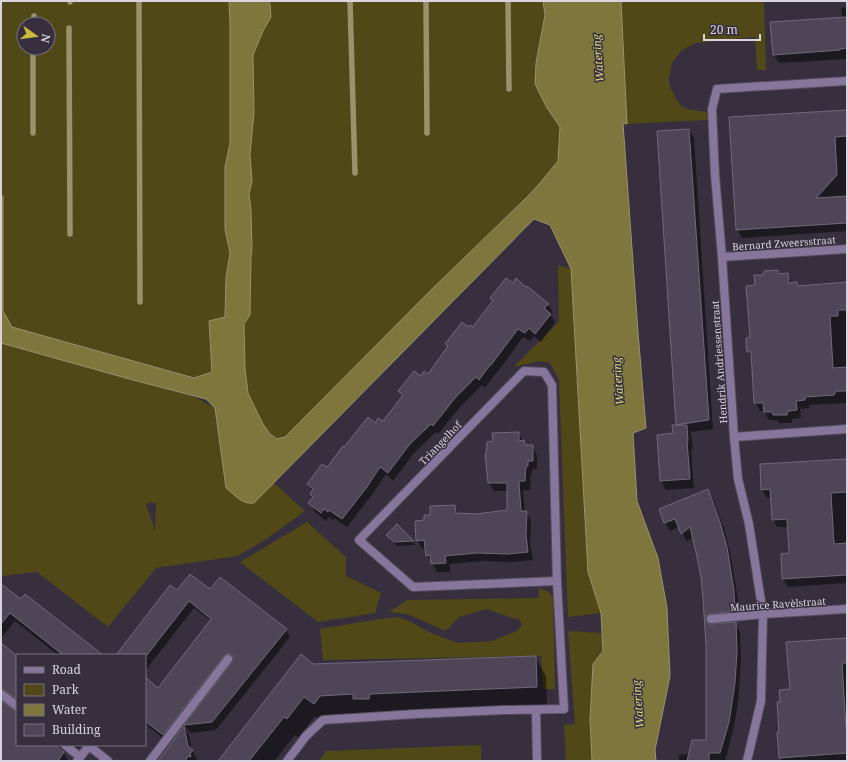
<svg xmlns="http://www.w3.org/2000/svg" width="848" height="762" viewBox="0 0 848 762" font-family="'Noto Serif',serif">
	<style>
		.green { fill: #504816; fill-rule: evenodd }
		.water { fill: #7e763d; stroke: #99926d }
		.shadow { fill: #0007 }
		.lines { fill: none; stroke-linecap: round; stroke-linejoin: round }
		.stream { stroke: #99926d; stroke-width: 5.5 }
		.building { fill: #4e4657; stroke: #71687a }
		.lane-casing { stroke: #544d5b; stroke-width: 10 }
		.street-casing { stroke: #544d5b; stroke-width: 10 }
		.lane { stroke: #88759b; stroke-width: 8 }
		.street { stroke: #88759b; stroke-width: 8 }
		.labels { text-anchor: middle; stroke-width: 3; stroke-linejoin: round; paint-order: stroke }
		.street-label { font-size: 10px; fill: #d9d4de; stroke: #372f3e }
		.water-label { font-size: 11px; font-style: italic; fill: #e1d47f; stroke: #372f3e }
	</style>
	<rect width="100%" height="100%" fill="#372f3e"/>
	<!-- green -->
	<g class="green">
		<path d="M1,1h228l1,22v120l-5,24v62l5,24 -4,25 -1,39 -16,4 3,51 -17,6 -183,-51 -9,-16v-115h-2zM24,24h24v24h-24z"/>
		<polygon points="268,1 543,1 545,15 536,63 535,84 547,108 560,127 558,161 540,183 528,196 432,289 285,438 277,439 270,434 263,424 257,412 248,393 245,369 244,324 250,315 251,256 252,250 251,210 248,194 252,181 250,155 254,112 253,55 263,31 271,17 270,4"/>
		<polygon points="621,1 764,1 766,70 757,70 755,37 696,43 682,50 672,63 669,78 670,87 677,100 682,107 692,110 707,112 707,120 627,124"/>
		<polygon points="558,265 571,269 588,572 601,613 568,617 559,380 550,363 540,361 514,367 559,321"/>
		<path d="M1,343l194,54 20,11 11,80 28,15 20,-20 31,28 -40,29 -28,16 -81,12 -48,59 -71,-55 -36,4zM147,503h9l-1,28 -9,-27z"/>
		<polygon points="307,522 346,557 346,576 381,593 375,613 318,622 240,562"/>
		<polygon points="539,588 549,592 553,598 555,689 543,689 541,656 323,660 320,629 379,619 398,617 409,621 431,633 458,643 492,641 517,631 522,625 520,620 509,617 487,609 459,617 446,631 407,614 389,612 407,600 539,598"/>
		<polygon points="568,631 602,633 603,651 593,664 590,719 592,761 566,761 564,725 575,724"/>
		<polygon points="481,745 481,761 319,761 326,751"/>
	</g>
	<!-- water -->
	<path class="water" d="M229,1h39l2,3 1,13 -8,14 -10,24 1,57 -4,43 2,26 -3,13 2,16 1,40 -1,6 -1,59 -6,9 1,45 3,24 9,19 6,12 7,10 7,5 8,-2 147,-148 96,-93 12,-13 18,-22 2,-34 -13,-19 -12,-24 1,-21 9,-48 -2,-14h78l6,123 -4,-1 15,209 8,96 -13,5 4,68 21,57 9,50 3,68 -15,74 1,11h-64l-2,-42 3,-55 10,-13 -1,-18 -1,-20 -13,-41 -17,-303 -21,-44 -16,-6 -280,284c-12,2 -19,-8 -28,-15l-11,-80 -9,-9 -73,-19 -132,-37v-147h2v115l9,16 182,51 18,-6 -3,-51 16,-4 1,-39 4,-25 -5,-24v-62l5,-24v-120z"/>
	<!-- shadow -->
	<g class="shadow">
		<polygon points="847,7 847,59 779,63 774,55 842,18 841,8"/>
		<polygon points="847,111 847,231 742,238 737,229"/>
		<polygon points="689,130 694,138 713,429 690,432 691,434 693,449 691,449 694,488 666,490 661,481 674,434 677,426 677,425"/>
		<polygon points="777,271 780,275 787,274 792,283 797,283 798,286 847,283 847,403 809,405 809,408 800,409 801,418 792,419 792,423 779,423 777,420 769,420 764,411 760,411 755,403 752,358 748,351 751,337 756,286 764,276"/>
		<polygon points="492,298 548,304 553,313 551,315 555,323 541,342 534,336 530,341 523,337 497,373 496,373 485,388 482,385 460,407 438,434 436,432 414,453 393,481 386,474 371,496 347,527 334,518 333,520 329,517 326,521 315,512 310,503 313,498 311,494 312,491 308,484 327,469 375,424 383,422 403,397 400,391 421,378 429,375 448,348 446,344 468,329 473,328 494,301"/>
		<polygon points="518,433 526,446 532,446 537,455 537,469 532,469 532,474 531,474 530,490 524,490 523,492 525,512 526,512 531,521 530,544 533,560 513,562 482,561 450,564 450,572 437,572 427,555 426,549 422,549 417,540 425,521 431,516 455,506 459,514 476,515 508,511 508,491 494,491 489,482 494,442"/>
		<polygon points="847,460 847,583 788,587 783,579 790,554 789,527 777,527 773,519 772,498 767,498 762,490"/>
		<polygon points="708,491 713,499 725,531 731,557 738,600 740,620 715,622 710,626 735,623 740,632 741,661 738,704 733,731 725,761 679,761 679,755 690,754 707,740 707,628 702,577 693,537 687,542 679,527 670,531 665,522"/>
		<polygon points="397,526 413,541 415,545 397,546 390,539 388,535"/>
		<polygon points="210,591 286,630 290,637 216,730 190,733 185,726 233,663 234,661 231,661 168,742 145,724 145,679 158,689 211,621 194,608 145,671 145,655 120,655 177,592"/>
		<polygon points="1,592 101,655 58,655 15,621 1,638"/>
		<polygon points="847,639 847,761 782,761 780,757 781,703 791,690"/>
		<polygon points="1,644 17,657 17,703 1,699"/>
		<polygon points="535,657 546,676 547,706 365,718 362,713 331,714 325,723 315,716 298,738 295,735 274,761 227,761 313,665"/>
		<polygon points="184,727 189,735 192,750 197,759 196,761 159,761"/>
		<polygon points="17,739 17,745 81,745 76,751 67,748 65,750 64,752 68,761 1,761 1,760"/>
	</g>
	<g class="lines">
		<!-- stream -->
		<g class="stream">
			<polyline points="139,1 140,302"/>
			<polyline points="350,1 355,173"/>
			<polyline points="426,1 427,133"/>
			<polyline points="508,1 509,89"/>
			<polyline points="70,2 70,1"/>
			<polyline points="34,24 34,16"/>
			<polyline points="69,28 70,234"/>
			<polyline points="33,133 33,48"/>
		</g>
	</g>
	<!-- building -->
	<g class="building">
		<polygon points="847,17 847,48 840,49 840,50 773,55 770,22"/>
		<polygon points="847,110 847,136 835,137 837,175 816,198 847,196 847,223 736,230 729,117"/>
		<polygon points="689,129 709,420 676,425 657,131"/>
		<polygon points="778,270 779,274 788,273 789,283 797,282 798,286 847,282 847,310 838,310 838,316 830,316 833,368 847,367 847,391 836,391 834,395 805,397 805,400 796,401 797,410 788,411 787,415 773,415 772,412 764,412 763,403 754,403 751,352 747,352 746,345 746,338 750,337 746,286 755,285 754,275 763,275 764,271"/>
		<polygon points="506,278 513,283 516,278 526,287 527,286 549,304 544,308 551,314 535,334 529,328 525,333 518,329 491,365 490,365 479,380 476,377 455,398 433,426 431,424 410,444 388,473 380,467 367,487 342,519 329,510 328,512 324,509 321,513 308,503 313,497 310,494 313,489 307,484 322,464 327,467 343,446 344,447 368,417 375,423 378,418 383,421 403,395 398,391 414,371 421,376 424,371 428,374 448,346 445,344 462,322 468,327 470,325 473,327 493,300 490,298"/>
		<polygon points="672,425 687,425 688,441 687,441 690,479 660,481 657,435 673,433"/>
		<polygon points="519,432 519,441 524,440 525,445 533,445 533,461 528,461 528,466 526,466 525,481 519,481 519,483 521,511 527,511 526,535 528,552 508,554 476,553 445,556 446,563 431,564 430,555 426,556 424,540 416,541 415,521 424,520 424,515 430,515 430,506 455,505 456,513 476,514 507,510 507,483 488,483 485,454 486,454 487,442 493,441 492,433"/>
		<polygon points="847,459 847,492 831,493 834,544 847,543 847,575 782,579 781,554 789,553 787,519 772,520 770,489 761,490 760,464"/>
		<polygon points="708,489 720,522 727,547 734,591 735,611 710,614 706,616 706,620 708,624 711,624 736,622 737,652 735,683 729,722 720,753 709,753 709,761 687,761 692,740 706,740 706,645 703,599 701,577 696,552 690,527 681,534 675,519 664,523 659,509"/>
		<polygon points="397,524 414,541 394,542 386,535"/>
		<polygon points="190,574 210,589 220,577 287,629 212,722 184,725 232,662 233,657 232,655 229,654 226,654 224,656 163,735 145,721 145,677 158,688 211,619 189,601 147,655 116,655 170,585 177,590"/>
		<polygon points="1,584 21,599 25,594 103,655 63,655 10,613 1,624"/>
		<polygon points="847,638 847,663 842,663 846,728 847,728 847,753 779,758 777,732 779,732 777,702 780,702 779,690 790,689 786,642"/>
		<polygon points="1,643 17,656 17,699 4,690 1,689"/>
		<polygon points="301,654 313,664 536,656 537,687 370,694 369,699 353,699 353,694 320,696 314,704 304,697 287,719 284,717 249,761 218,761"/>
		<polygon points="1,701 14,710 17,711 17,745 55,745 64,752 58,761 1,761"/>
		<polygon points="184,726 188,746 193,750 190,754 191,757 188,756 185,761 158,761"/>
	</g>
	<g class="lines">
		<!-- lane casing -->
		<g class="lane-casing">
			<g id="lane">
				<polyline points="1,694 17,706"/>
				<polyline points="65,745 80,757"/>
				<polyline points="150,761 228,659"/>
			</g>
		</g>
		<!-- street casing -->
		<g class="street-casing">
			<g id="street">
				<polyline points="722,257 847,249"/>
				<polyline points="734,437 847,429"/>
				<polyline points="711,619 763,614 847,609"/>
				<polyline points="536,710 537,761"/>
				<polyline points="77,761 89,746 108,761"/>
				<polyline points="287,761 306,736 323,720 416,714 504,710 564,709 557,581 552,385 544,372 524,371 359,540 413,587 557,581"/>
				<polyline points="747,761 761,701 763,614 749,524 738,479 734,437 722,257 715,175 712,109 717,89 847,81"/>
			</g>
		</g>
		<!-- lane -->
		<use href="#lane" class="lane"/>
		<!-- street -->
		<use href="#street" class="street"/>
	</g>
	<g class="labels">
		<!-- street labels -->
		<g class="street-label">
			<text transform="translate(784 243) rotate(-4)" y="4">Bernard Zweersstraat</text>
			<text transform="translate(719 362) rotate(-94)" y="4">Hendrik Andriessenstraat</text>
			<text transform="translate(440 443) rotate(-46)" y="4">Triangelhof</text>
			<text transform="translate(778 604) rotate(-4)" y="4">Maurice Ravèlstraat</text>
		</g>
		<!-- water labels -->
		<g class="water-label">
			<text transform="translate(598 58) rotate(-94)" y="4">Watering</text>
			<text transform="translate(618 381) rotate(-94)" y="4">Watering</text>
			<text transform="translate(638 704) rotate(-94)" y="4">Watering</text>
		</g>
	</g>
	<!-- border -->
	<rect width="848" height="762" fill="none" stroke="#d9d4de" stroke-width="4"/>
	<!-- legend -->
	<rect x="16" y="654" width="130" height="92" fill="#372f3e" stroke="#78717e"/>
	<rect x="24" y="667" width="20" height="6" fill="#88759b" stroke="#78717e"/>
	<text x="52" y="674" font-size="12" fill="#d9d4de">Road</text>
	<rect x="24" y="684" width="20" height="12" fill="#504816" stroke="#78717e"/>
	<text x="52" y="694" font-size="12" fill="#d9d4de">Park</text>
	<rect x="24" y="704" width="20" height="12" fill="#7e763d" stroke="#78717e"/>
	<text x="52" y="714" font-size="12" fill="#d9d4de">Water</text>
	<rect x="24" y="724" width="20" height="12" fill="#4e4657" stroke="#78717e"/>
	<text x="52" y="734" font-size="12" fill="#d9d4de">Building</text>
	<!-- north arrow -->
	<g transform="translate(36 36) rotate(104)"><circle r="19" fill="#372f3e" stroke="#78717e"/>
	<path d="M0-3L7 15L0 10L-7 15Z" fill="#ccb939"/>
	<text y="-6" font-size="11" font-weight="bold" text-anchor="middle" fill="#d9d4de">N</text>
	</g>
	<!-- scale -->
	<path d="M704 34v6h56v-6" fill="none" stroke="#d9d4de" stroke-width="2"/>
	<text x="710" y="34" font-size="12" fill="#d9d4de" stroke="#372f3e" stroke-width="3" paint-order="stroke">20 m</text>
</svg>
